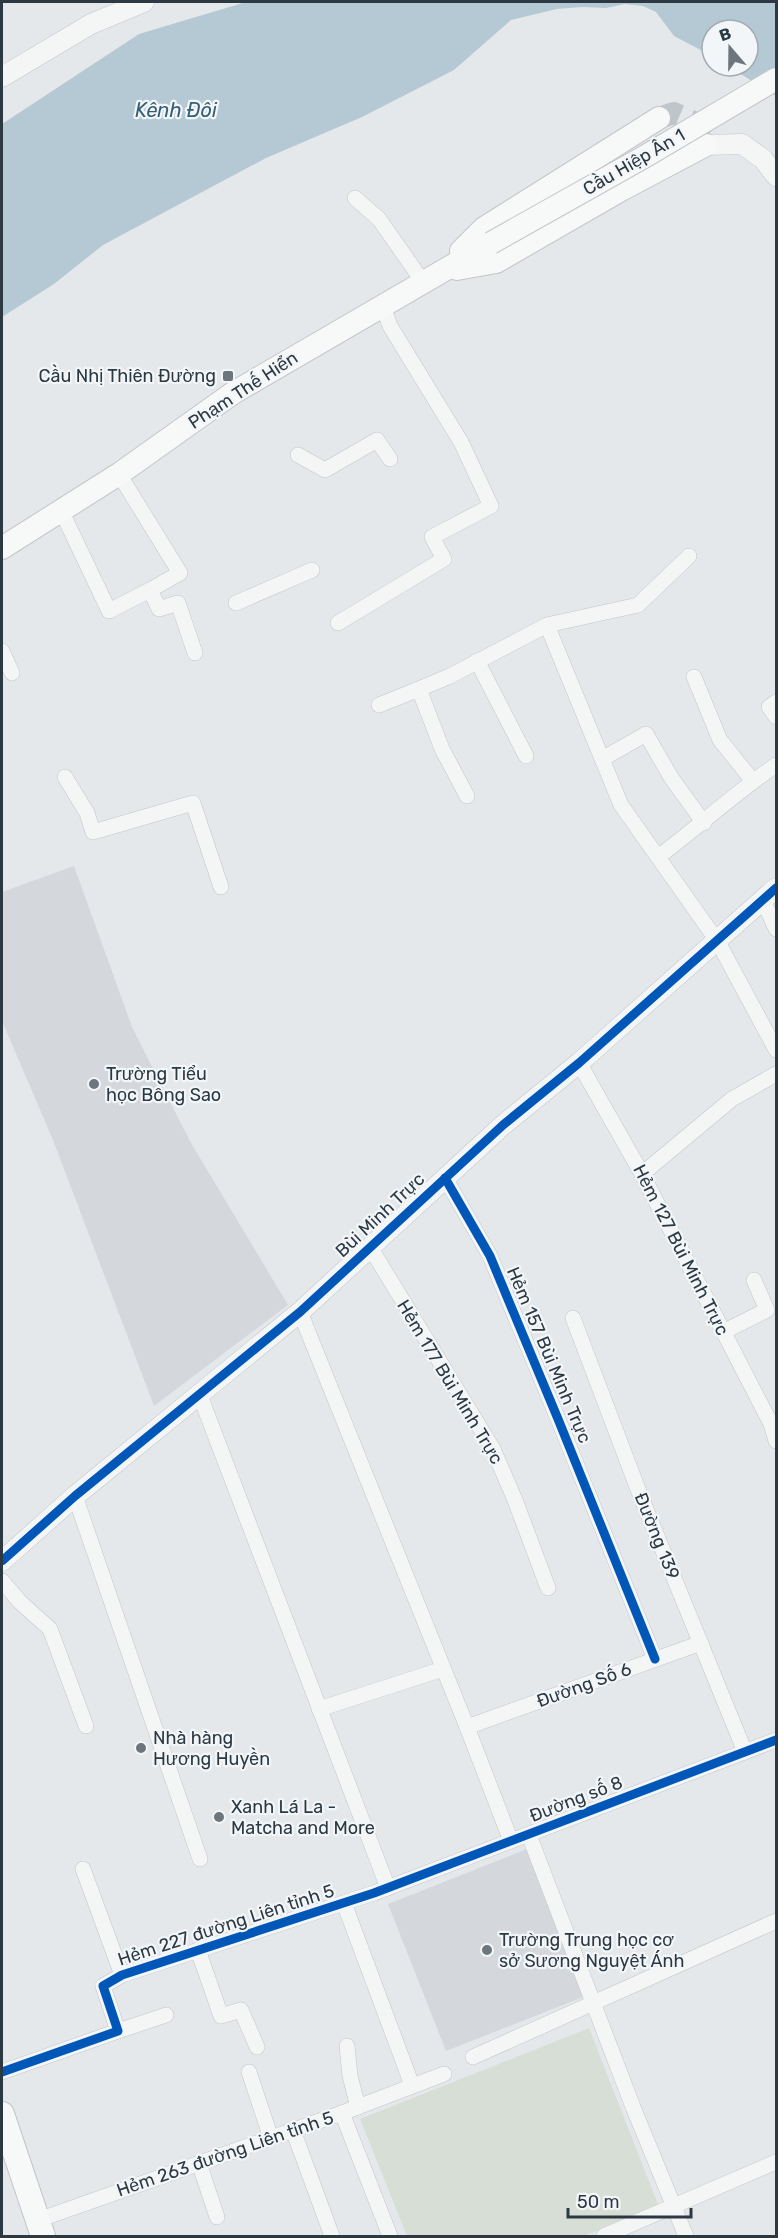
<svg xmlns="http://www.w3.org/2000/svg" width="778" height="2238" viewBox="0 0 778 2238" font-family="Rubik,sans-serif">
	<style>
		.built { fill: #d4d8dd }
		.green { fill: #d7ded6 }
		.water { fill: #b5c9d4 }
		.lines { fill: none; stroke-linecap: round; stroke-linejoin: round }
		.secondary-tunnel { stroke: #c0c5c9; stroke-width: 22; stroke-dasharray: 22 11; stroke-linecap: butt }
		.minor-casing { stroke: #c3c6c8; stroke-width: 16 }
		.tertiary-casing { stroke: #c3c6c8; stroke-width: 21 }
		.secondary-casing { stroke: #c3c6c8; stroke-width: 24 }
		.primary-casing { stroke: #c2c5c8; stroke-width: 26 }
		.minor { stroke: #f4f6f6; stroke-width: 15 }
		.tertiary { stroke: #f4f6f6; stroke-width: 20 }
		.secondary { stroke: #f7f8f8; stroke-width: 22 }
		.primary { stroke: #f7f8f8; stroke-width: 24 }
		.secondary-bridge-casing { stroke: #c3c6c8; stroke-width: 24; stroke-linecap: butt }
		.secondary-bridge { stroke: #f7f8f8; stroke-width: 22 }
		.cycleway-casing { stroke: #f3f6f8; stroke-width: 13 }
		.cycleway { stroke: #0057b8; stroke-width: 9 }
		.poi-dot { fill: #6d767d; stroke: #f3f6f8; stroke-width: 2 }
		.labels { text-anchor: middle; stroke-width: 4.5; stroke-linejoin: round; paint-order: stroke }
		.street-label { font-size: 18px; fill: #2c3943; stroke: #f3f6f8 }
		.poi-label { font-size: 18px; fill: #2c3943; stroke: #f3f6f8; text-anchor: start }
		.water-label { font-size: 20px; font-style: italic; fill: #365f76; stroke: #f3f6f8 }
	</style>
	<rect width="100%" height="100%" fill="#e5e8ea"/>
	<!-- built -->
	<g class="built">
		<polygon points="74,866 132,1027 191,1143 288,1305 154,1406 53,1140 2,1021 2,892"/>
		<polygon points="527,1849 586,1996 446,2051 388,1904"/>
	</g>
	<!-- green -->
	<polygon class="green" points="589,2028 659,2207 584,2236 407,2236 360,2119"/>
	<!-- water -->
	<polygon class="water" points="246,2 776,2 776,96 728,66 748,66 748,30 712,30 712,56 674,36 656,12 643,6 625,4 606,8 582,7 557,9 511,20 454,70 362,117 266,158 103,245 54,284 2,317 2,124 139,34"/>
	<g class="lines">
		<!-- secondary-tunnel -->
		<polyline class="secondary-tunnel" points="659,118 674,113 690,120 704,141"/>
		<!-- minor casing -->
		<g class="minor-casing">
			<g id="minor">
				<polyline points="355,198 379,219 423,282"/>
				<polyline points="298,455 325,470 377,440 390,459"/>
				<polyline points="119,474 180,573 150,590"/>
				<polyline points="61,510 109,611 150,590 159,609 178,603 195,653"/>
				<polyline points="236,603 312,570"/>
				<polyline points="338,623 444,559 432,537 491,506 461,442 390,326 383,306"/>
				<polyline points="547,625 621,805 718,942 776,1050"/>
				<polyline points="2,651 12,673"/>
				<polyline points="477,661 526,756"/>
				<polyline points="694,677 720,740 753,781"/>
				<polyline points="419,689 450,676 547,625 638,605 689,556"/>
				<polyline points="776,702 769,707 776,717"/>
				<polyline points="379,705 419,689 442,749 467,796"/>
				<polyline points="602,759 646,734 672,779 704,823"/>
				<polyline points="65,777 87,813 93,832 193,803 221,887"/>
				<path d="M658,857c40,-30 77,-64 118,-92"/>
				<polyline points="763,900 776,929"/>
				<polyline points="579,1063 642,1174 771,1424 776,1441"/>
				<polyline points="642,1174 732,1099 776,1074"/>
				<polyline points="445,1178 490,1256 558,1419 655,1659"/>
				<polyline points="370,1247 493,1449 515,1500 548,1588"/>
				<polyline points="300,1312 467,1727 511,1841"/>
				<polyline points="573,1318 639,1492 745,1752"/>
				<polyline points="723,1332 767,1310 754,1280"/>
				<polyline points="199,1393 388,1888"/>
				<polyline points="75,1496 200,1859"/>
				<polyline points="2,1581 20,1602 50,1629 86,1726"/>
				<polyline points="319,1709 443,1669"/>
				<polyline points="467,1727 701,1643"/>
				<polyline points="529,1835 633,2107 686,2236"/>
				<polyline points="83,1869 122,1975"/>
				<polyline points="344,1903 412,2085"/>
				<polyline points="198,1950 221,2016 241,2010 257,2047"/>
				<polyline points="118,2031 166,2015"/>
				<polyline points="347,2046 350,2076 358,2107"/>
				<polyline points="473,2057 776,1921"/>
				<polyline points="2,2072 118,2031 103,1986 122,1975 374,1893 776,1740"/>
				<polyline points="249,2072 271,2138"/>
				<polyline points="342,2113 390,2236"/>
				<polyline points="293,2130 332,2236"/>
				<polyline points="199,2163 217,2217"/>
				<polyline points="38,2220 342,2113 444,2074"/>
				<polyline points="604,2236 776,2162"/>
			</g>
		</g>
		<!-- tertiary casing -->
		<g class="tertiary-casing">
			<g id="tertiary">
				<polyline points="2,77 91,24 144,2"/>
				<polyline points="706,145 742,144 763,159 776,176"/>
				<polyline points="2,1561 75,1496 300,1312 503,1125 579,1063 776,888"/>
			</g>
		</g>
		<!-- secondary casing -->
		<g class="secondary-casing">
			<g id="secondary">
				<polyline points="461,251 484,228 659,118"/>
				<polyline points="457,269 496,262 621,190 706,145"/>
				<polyline points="2,548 119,474 233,393 491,243"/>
			</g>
		</g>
		<!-- primary casing -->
		<g class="primary-casing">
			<polyline id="primary" points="2,2114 43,2236"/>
		</g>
		<!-- minor -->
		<use href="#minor" class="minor"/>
		<!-- tertiary -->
		<use href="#tertiary" class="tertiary"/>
		<!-- secondary -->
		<use href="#secondary" class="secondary"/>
		<!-- primary -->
		<use href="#primary" class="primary"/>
		<!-- secondary-bridge casing -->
		<g class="secondary-bridge-casing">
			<polyline id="secondary-bridge" points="491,243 644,157 776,79"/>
		</g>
		<!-- secondary-bridge -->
		<use href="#secondary-bridge" class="secondary-bridge"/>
		<!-- cycleway casing -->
		<g class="cycleway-casing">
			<g id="cycleway">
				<polyline points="445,1178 490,1256 558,1419 655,1659"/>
				<polyline points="2,1561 75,1496 300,1312 503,1125 579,1063 776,888"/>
				<polyline points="2,2072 118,2031 103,1986 122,1975 374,1893 776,1740"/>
			</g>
		</g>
		<!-- cycleway -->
		<use href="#cycleway" class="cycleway"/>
	</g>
	<!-- markers -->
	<g class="poi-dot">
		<rect x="222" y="370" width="12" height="12" rx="3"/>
		<circle cx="94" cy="1084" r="6"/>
		<circle cx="141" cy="1748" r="6"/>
		<circle cx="219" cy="1817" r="6"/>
		<circle cx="487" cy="1950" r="6"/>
	</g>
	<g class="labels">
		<!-- street labels -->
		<g class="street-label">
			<text transform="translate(634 162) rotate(-30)" y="6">Cầu Hiệp Ân 1</text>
			<text transform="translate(243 390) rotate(-33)" y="6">Phạm Thế Hiển</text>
			<text transform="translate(380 1215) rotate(-43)" y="6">Bùi Minh Trực</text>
			<text transform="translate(681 1250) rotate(63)" y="6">Hẻm 127 Bùi Minh Trực</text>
			<text transform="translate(549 1355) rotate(67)" y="6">Hẻm 157 Bùi Minh Trực</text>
			<text transform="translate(450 1382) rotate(59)" y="6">Hẻm 177 Bùi Minh Trực</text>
			<text transform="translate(657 1536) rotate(68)" y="6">Đường 139</text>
			<text transform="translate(584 1685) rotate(-20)" y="6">Đường Số 6</text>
			<text transform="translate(576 1799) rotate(-21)" y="6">Đường số 8</text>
			<text transform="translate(226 1925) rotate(-18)" y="6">Hẻm 227 đường Liên tỉnh 5</text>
			<text transform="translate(225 2154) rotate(-19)" y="6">Hẻm 263 đường Liên tỉnh 5</text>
		</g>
		<!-- poi labels -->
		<g class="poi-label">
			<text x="216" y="382" text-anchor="end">Cầu Nhị Thiên Đường</text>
			<text x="106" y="1080">Trường Tiểu<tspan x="106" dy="21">học Bông Sao</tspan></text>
			<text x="153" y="1744">Nhà hàng<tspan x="153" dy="21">Hương Huyền</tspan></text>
			<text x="231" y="1813">Xanh Lá La -<tspan x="231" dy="21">Matcha and More</tspan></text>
			<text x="499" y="1946">Trường Trung học cơ<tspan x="499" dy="21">sở Sương Nguyệt Ánh</tspan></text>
		</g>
		<!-- water labels -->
		<g class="water-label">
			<text x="176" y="117">Kênh Đôi</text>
		</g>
	</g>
	<!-- border -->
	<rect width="778" height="2238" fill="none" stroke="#2c3943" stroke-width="6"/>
	<!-- north arrow -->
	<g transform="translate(730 48) rotate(340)"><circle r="28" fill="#f3f6f8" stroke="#a3aab0" stroke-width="1.5"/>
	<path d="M0-4.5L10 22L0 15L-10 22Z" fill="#6d767d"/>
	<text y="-9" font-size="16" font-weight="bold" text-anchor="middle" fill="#2c3943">B</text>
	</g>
	<!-- scale -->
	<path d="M568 2208v9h123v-9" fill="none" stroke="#2c3943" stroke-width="3"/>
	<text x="577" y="2208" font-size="18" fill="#2c3943" stroke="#f3f6f8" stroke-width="4.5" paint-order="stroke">50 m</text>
</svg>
